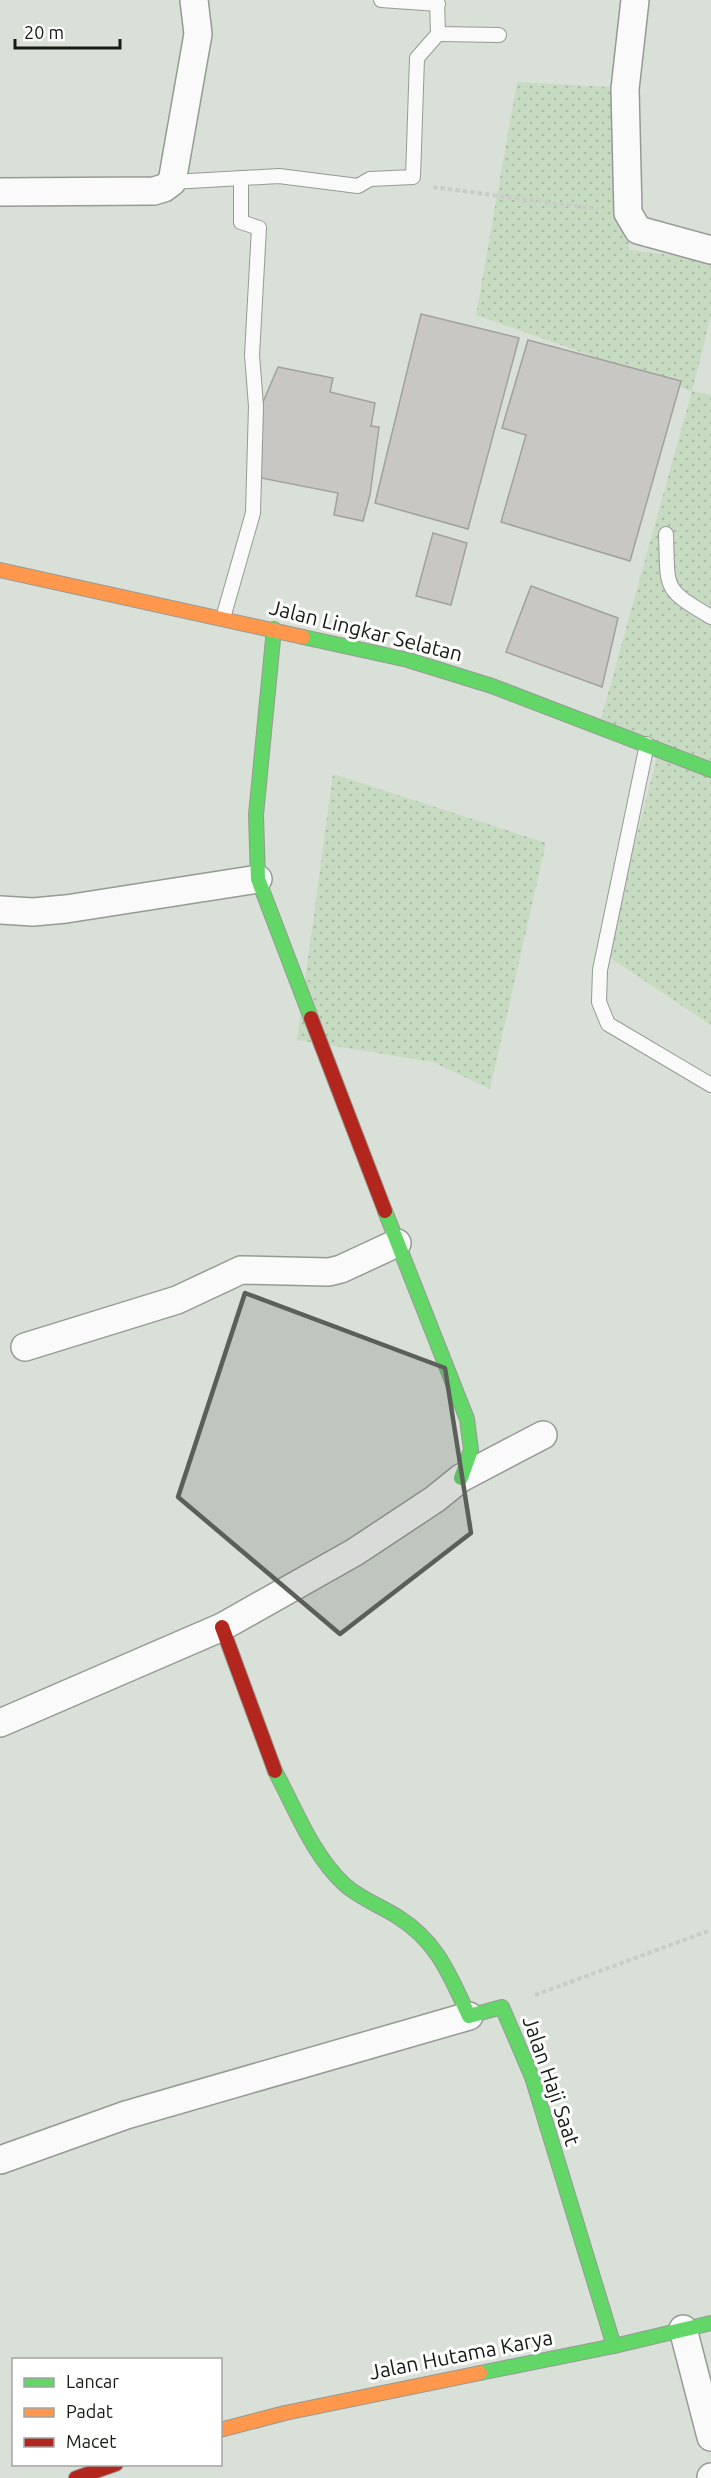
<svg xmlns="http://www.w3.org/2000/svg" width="711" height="2478" viewBox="0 0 711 2478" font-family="Ubuntu,sans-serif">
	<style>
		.green { fill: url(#green-dots) }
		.building { fill: #c8c7c4; stroke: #a1a19e; stroke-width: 1.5 }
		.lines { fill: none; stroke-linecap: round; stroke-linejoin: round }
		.lane-casing { stroke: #959b94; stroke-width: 16 }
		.street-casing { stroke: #959b94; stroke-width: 30 }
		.fast-casing { stroke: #959b94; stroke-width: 16 }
		.slow-casing { stroke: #959b94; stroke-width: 16 }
		.jam-casing { stroke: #959b94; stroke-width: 16 }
		.path { stroke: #caccc9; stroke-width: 4; stroke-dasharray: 4.5 3; stroke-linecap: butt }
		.lane { stroke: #f9faf9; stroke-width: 14 }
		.street { stroke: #f9faf9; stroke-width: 27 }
		.fast { stroke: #63d668; stroke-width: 14 }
		.slow { stroke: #ff974d; stroke-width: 14 }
		.jam { stroke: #b3261e; stroke-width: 14 }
		.marked { fill: #5a6059; fill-opacity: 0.2; stroke: #5a6059; stroke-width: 4.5; stroke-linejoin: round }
		.labels { text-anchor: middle; stroke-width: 6; stroke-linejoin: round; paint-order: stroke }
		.street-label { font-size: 21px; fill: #161b15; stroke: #fff }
	</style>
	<defs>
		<pattern id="green-dots" width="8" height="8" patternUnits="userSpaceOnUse" patternTransform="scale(1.5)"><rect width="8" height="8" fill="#c7dbc2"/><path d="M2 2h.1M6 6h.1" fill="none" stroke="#aabba6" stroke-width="1.8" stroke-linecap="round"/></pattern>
	</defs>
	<rect width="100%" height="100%" fill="#d9e0d7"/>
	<!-- green -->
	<g class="green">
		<polygon points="517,82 627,88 629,250 711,260 711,316 692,391 711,395 711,1025 606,955 657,757 597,733 692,391 476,315"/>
		<polygon points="333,774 546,843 490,1089 433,1062 297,1040"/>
	</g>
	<!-- building -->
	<g class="building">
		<polygon points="421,314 519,338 468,529 375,503"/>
		<polygon points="528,340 681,381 630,561 501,522 526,435 502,428"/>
		<polygon points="278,367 333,378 330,392 375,403 371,426 379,427 370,495 363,521 334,515 338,493 261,478 263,402"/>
		<polygon points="433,533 467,543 451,605 416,596"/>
		<polygon points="531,586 618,618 602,687 506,652"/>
	</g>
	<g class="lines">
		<!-- lane casing -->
		<g class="lane-casing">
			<g id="lane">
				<polyline points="381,0 438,4"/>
				<polyline points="438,34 499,35"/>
				<polyline points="172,182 279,176 358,186 370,179 413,177 417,58 438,34 437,0"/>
				<path d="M666,534c2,56 -4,54 45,83"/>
				<polyline points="223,618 253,513 256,406 252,355 259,228 241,222 241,178"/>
				<polyline points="647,744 600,970 599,1002 608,1024 711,1085"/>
			</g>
		</g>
		<!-- street casing -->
		<g class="street-casing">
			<g id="street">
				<polyline points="635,0 625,89 628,213 638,230 711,250"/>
				<polyline points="0,192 154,191 164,188 172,182 198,34 194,0"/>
				<polyline points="0,910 33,912 66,909 258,879"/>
				<polyline points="25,1347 177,1300 241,1270 329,1272 341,1269 397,1243"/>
				<polyline points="0,1723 222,1627 355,1552 435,1499 461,1478 543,1435"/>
				<polyline points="0,2160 126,2115 469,2016"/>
				<polyline points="683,2329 711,2437"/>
				<polyline points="711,2478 711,2477"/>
			</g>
		</g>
		<!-- fast casing -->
		<g class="fast-casing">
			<g id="fast">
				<polyline points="274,629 256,815 258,879 311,1018"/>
				<polyline points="303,637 408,660 492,686 711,770"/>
				<polyline points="385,1211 467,1419 471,1450 461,1478"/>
				<path d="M275,1771c20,37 37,83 69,113 15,14 37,22 54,33 40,25 52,59 71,99l33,-9 30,70 82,269"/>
				<polyline points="480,2373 614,2346 711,2323"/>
			</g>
		</g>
		<!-- slow casing -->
		<g class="slow-casing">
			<g id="slow">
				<polyline points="0,570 303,637"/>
				<polyline points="220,2430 285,2413 480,2373"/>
			</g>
		</g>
		<!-- jam casing -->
		<g class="jam-casing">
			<g id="jam">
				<polyline points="311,1018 385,1211"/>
				<polyline points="222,1627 275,1771"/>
				<polyline points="76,2478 116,2464"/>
			</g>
		</g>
		<!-- path -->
		<g class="path">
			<polyline points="433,187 598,209"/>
			<polyline points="535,1995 711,1930"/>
		</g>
		<!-- lane -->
		<use href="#lane" class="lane"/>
		<!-- street -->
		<use href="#street" class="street"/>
		<!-- fast -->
		<use href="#fast" class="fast"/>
		<!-- slow -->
		<use href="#slow" class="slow"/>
		<!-- jam -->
		<use href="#jam" class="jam"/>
	</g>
	<!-- marked area -->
	<path class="marked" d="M245,1293l200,75 26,165 -131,101 -162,-137z"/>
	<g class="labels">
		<!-- street labels -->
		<g class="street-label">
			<text transform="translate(366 631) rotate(14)" y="7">Jalan Lingkar Selatan</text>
			<text transform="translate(551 2081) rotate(71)" y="7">Jalan Haji Saat</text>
			<text transform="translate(461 2355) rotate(-11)" y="7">Jalan Hutama Karya</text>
		</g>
	</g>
	<!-- legend -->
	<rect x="12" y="2358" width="210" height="108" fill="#ffffff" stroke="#a2a4a1" stroke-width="1.5"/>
	<rect x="24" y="2378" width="30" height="9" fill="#63d668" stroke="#a2a4a1" stroke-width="1.5"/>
	<text x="66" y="2388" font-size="18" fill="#161b15">Lancar</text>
	<rect x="24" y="2408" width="30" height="9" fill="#ff974d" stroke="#a2a4a1" stroke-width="1.5"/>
	<text x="66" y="2418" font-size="18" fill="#161b15">Padat</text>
	<rect x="24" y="2438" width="30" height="9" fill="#b3261e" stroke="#a2a4a1" stroke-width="1.5"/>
	<text x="66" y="2448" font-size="18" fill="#161b15">Macet</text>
	<!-- scale -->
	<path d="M15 39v9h105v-9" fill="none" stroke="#161b15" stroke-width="3"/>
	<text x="24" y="39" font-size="18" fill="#161b15" stroke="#ffffff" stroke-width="4.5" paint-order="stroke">20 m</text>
</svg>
